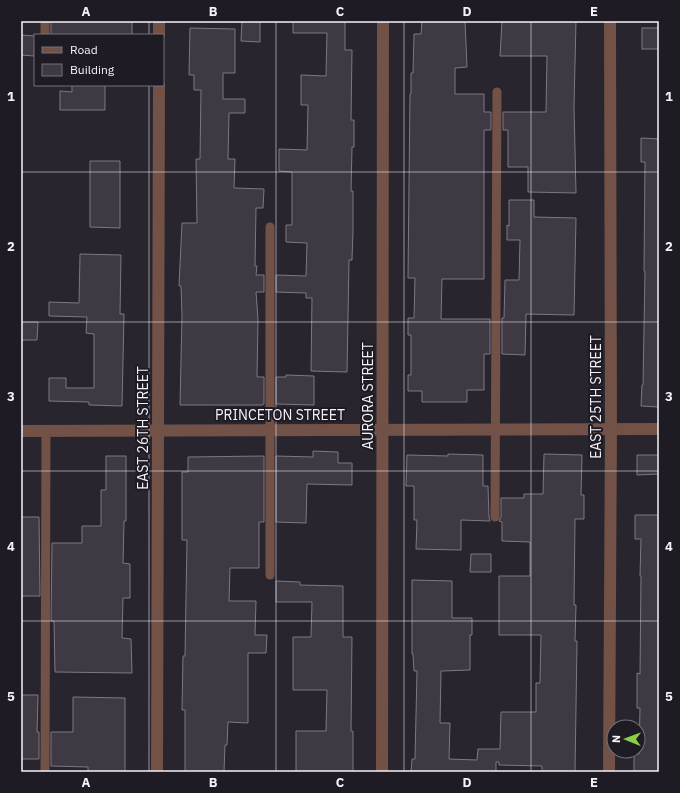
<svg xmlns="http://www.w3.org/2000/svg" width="680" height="793" viewBox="0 0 680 793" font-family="'IBM Plex Sans',sans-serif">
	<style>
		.building { fill: #3e3943; stroke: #7e7884 }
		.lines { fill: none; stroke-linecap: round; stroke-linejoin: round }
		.service { stroke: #725146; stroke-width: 9 }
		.minor { stroke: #725146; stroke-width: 12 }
		.grid { fill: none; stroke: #f5f2f9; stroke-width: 1; stroke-opacity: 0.55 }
		.labels { text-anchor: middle; stroke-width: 4; stroke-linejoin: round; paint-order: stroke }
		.street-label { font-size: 14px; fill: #f5f2f9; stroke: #1f1b25 }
		.neatline { fill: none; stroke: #f5f2f9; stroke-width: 1.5 }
		.grid-label { font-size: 13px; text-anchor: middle; font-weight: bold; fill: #f5f2f9 }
	</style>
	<rect width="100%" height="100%" fill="#28252f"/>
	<!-- building -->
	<g class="building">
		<rect x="51" y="21" width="81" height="14"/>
		<polygon points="242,21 260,21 260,42 241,41"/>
		<polygon points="293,21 345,21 345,50 352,50 351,120 354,120 354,147 352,147 351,191 353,191 353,231 352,260 349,260 347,372 311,371 312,298 306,298 306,293 276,292 276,275 306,276 307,243 286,242 286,225 292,225 292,172 279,171 279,149 307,150 308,105 301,105 301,75 326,76 327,33 293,33"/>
		<polygon points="422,21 465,21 467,67 455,68 455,94 484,94 484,112 491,112 491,130 484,130 484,279 442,279 441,319 490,319 490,354 484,354 484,390 467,390 467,402 422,402 422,391 408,391 408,375 411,375 411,335 408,335 408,318 414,318 415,278 408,278 410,94 411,94 411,73 413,73 414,34 421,34"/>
		<polygon points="502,21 576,21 574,107 576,193 528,192 528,167 508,167 508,130 503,130 503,112 546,112 547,56 500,56"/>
		<polygon points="190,28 235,29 235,73 223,73 223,99 245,99 245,113 229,113 228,159 235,159 234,188 264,189 263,208 256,208 255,266 257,266 256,275 264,275 264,292 256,292 258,319 257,377 264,377 264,404 262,405 180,405 182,316 181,286 179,286 182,223 197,223 196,159 200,159 201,90 194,90 194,75 189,75"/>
		<rect x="642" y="28" width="17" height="21"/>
		<polygon points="21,35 35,36 34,56 21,55"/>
		<polygon points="72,85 105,85 105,110 60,110 60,91 72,92"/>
		<polygon points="641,138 659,139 659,407 641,406 642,385 643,385 645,271 644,271 645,162 641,162"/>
		<polygon points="90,161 120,161 120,228 90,227"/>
		<polygon points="509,200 534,200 534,217 576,218 574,315 526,314 525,355 502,354 502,318 504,318 505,280 519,280 520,240 507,240 507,225 509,226"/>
		<polygon points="80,254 121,255 120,314 124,314 122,406 89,405 89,402 49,401 49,378 66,378 66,388 94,388 94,334 86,333 87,317 49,316 49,302 79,303"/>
		<polygon points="21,322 38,322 37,340 21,340"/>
		<polygon points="286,375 314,376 314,405 276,404 276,377 286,377"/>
		<polygon points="313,451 338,452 338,463 352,463 352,485 307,484 306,523 276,522 276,456 313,457"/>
		<polygon points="448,454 483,455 483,486 488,486 489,517 490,521 461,520 461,550 416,549 417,520 414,520 414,486 406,486 407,455 448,456"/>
		<polygon points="544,454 582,455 581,495 584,495 584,519 575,519 574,605 576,605 575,641 577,641 575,772 542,772 542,766 499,765 499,762 496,762 496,772 411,772 412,759 415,759 417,671 414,671 413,654 412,654 412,580 452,581 452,618 472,618 472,635 470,635 470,670 441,671 440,723 450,723 449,759 477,760 478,749 500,749 501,712 536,712 536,683 540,683 541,635 499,635 499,576 530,576 530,542 502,541 502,522 499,521 501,517 501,498 524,498 524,494 543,494"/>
		<polygon points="637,455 659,455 659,474 637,475"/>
		<polygon points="106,456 126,456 126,521 124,521 123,563 130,564 130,598 123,598 122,638 131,639 132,673 55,672 54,621 51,621 52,543 82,543 82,526 101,526 101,490 106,490"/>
		<polygon points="264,456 264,522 259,522 259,568 230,568 229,601 256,601 255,635 267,635 266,653 248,653 248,723 228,722 227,745 225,745 224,772 185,772 185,710 182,710 183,656 185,656 187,540 182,540 182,472 188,472 188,457"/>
		<polygon points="635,515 659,515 659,772 634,772 634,754 639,754 640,708 637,708 637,673 640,674 641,576 640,576 641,539 635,539"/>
		<polygon points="21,517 39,517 40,596 21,596"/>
		<polygon points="471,554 491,554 491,572 470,572"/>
		<polygon points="276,581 300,582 300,585 343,586 343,637 352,637 351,731 353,731 353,772 296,772 296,731 326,731 327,690 293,690 293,637 311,637 312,602 276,602"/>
		<polygon points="21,695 38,695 37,732 39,732 39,759 21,759"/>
		<polygon points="73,697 125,698 125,772 88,772 88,767 51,766 51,732 73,732"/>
	</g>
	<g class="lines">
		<!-- service -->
		<g class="service">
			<polyline points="45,35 45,21"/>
			<polyline points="270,227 270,575"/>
			<polyline points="495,517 497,92"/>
			<polyline points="45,772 46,431"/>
		</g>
		<!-- minor -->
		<g class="minor">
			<polyline points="159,35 159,21"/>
			<polyline points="21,431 659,429"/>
			<polyline points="157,772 159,85"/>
			<polyline points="382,772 383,21"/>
			<polyline points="609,772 611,429 610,21"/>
		</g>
	</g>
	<!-- grid -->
	<path class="grid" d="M149,21v14M276,21v751M404,21v751M531,21v751M149,85v687M21,172h638M21,322h638M21,471h638M21,621h638"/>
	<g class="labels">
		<!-- street labels -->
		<g class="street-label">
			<text transform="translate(368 396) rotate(-90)" y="5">AURORA STREET</text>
			<text transform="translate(596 397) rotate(-90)" y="5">EAST 25TH STREET</text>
			<text x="280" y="420">PRINCETON STREET</text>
			<text transform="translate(143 428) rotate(-90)" y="5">EAST 26TH STREET</text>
		</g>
	</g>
	<!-- border -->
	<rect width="680" height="793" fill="none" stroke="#1f1b25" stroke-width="44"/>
	<!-- legend -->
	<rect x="34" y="34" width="130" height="52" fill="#1f1b25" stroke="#75717a"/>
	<rect x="42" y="47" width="20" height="6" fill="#725146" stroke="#75717a"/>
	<text x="70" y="54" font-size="12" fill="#f5f2f9">Road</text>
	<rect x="42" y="64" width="20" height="12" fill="#3e3943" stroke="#75717a"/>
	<text x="70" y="74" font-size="12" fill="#f5f2f9">Building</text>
	<!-- north arrow -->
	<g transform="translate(626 739) rotate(271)"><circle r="19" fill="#1f1b25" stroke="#75717a"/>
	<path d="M0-3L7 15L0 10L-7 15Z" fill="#89cf48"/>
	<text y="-6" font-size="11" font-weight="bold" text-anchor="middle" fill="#f5f2f9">N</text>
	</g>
	<rect x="22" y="22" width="636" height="749" class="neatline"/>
	<g class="grid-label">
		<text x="86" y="16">A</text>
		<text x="213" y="16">B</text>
		<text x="340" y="16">C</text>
		<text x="467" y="16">D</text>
		<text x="594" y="16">E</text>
		<text x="11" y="101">1</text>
		<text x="669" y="101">1</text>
		<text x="11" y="251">2</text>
		<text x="669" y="251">2</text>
		<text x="11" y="401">3</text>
		<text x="669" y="401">3</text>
		<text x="11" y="551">4</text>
		<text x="669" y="551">4</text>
		<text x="11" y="701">5</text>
		<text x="669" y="701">5</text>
		<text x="86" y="787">A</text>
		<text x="213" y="787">B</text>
		<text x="340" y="787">C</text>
		<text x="467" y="787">D</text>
		<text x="594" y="787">E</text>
	</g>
</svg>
